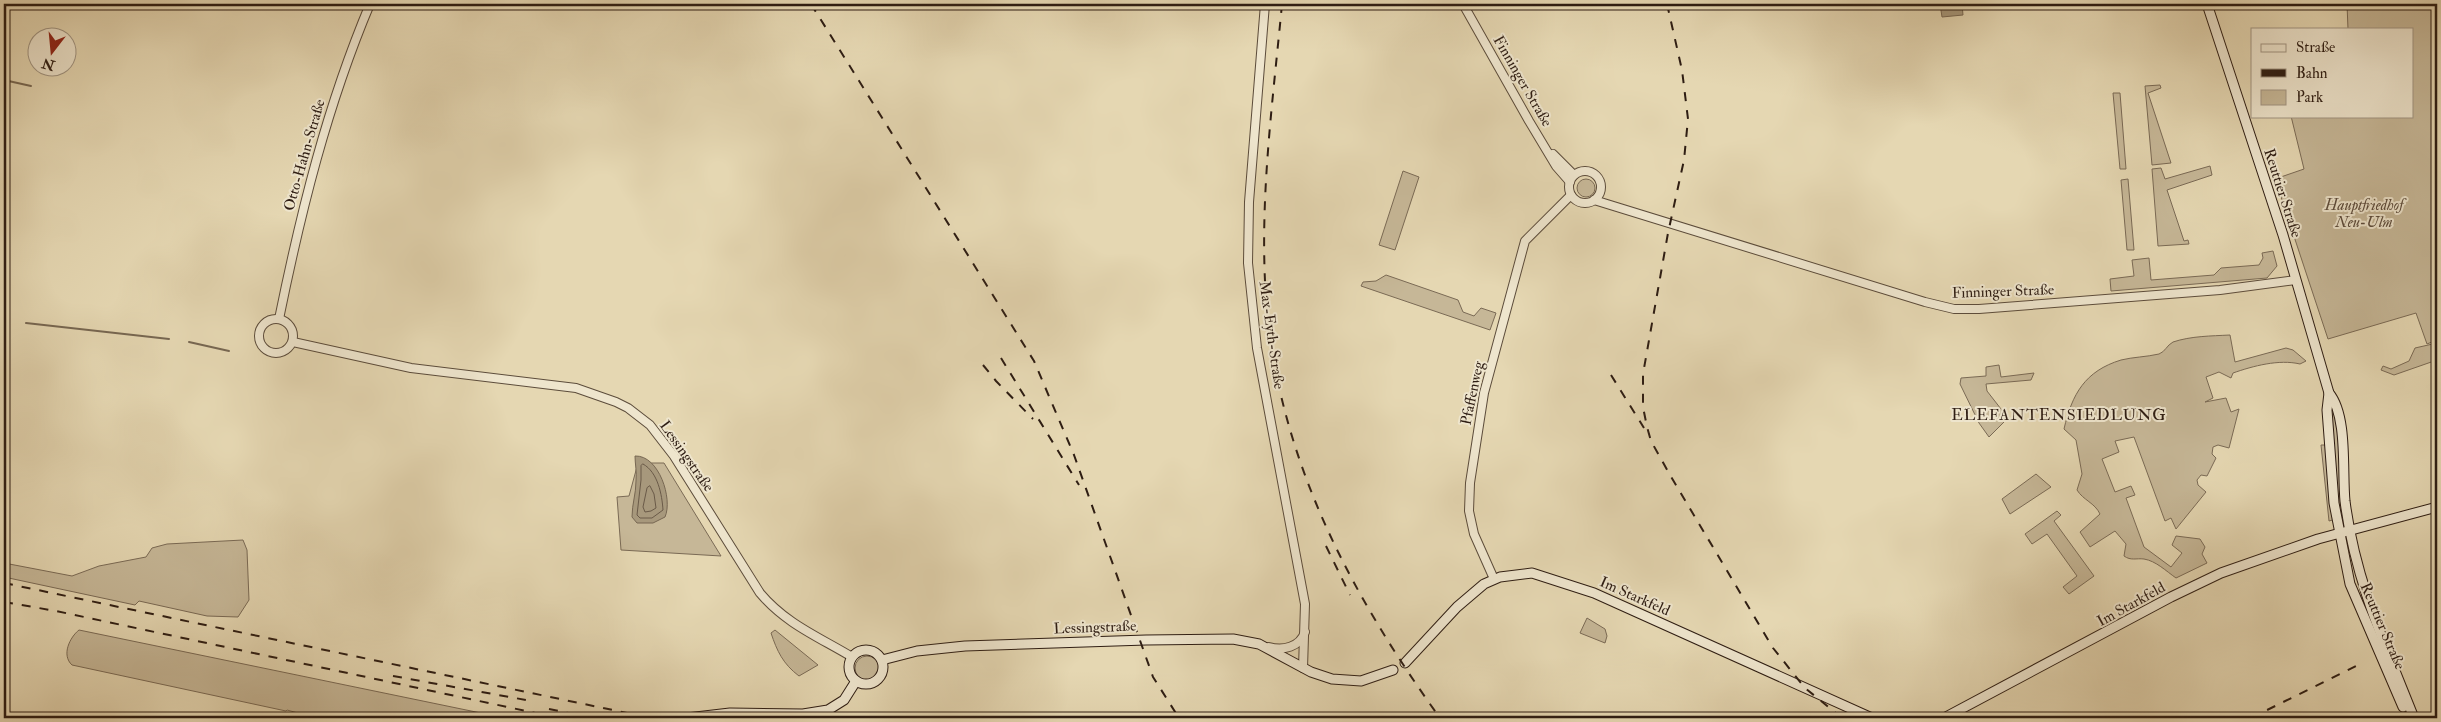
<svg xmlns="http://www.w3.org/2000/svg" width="2441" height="722" viewBox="0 0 2441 722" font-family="'IM FELL Double Pica',serif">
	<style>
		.green { fill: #c6b797; stroke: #7a6a55 }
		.water { fill: #a7987c; stroke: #776752 }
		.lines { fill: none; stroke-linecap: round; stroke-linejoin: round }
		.shore { stroke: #6a5a48; stroke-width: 1 }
		.stream { stroke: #776752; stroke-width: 2 }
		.tertiary-casing { stroke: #5c4c3b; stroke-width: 10 }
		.secondary-casing { stroke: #2e1d13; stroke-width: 11 }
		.tertiary { stroke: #eee5cd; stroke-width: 8 }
		.secondary { stroke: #eee5cd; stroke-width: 9 }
		.rail { stroke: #2e1d13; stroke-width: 2; stroke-dasharray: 9 9; stroke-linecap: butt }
		.labels { text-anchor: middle; stroke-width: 4; stroke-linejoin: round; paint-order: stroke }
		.street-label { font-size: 15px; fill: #2e1d13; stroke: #eee5cd }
		.park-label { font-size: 15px; font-style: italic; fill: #5c4b3b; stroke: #eee5cd }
		.neighbourhood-label { font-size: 16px; letter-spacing: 1px; fill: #2e1d13; stroke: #eee5cd }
	</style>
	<rect width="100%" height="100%" fill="#e5d7b2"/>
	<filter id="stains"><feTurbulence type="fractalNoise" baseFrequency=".004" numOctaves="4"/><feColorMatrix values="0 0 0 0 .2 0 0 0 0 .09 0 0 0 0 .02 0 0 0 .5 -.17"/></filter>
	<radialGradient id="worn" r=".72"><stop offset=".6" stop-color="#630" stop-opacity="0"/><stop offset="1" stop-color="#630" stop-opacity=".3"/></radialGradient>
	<!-- green -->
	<g class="green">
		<polygon points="2347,4 2437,4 2437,340 2427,344 2416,313 2328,339 2275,179 2304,169 2291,116 2412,116 2412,29 2348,29"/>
		<polygon points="2160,85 2161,88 2148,93 2171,163 2152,165 2145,86"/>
		<polygon points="2113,93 2120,93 2126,169 2120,169"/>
		<polygon points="2210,166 2212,175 2167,190 2184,241 2188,240 2189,244 2158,246 2152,169 2161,168 2165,179"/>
		<polygon points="1403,171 1419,177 1395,250 1379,245"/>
		<circle cx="1586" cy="188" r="9"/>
		<polygon points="2128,179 2134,250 2127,250 2121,180"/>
		<polygon points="2273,251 2277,266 2267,278 2111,291 2110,279 2134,276 2132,260 2149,258 2151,280 2214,275 2221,268 2259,265 2263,258 2262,253"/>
		<polygon points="1386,275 1458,300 1463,312 1474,316 1481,308 1496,313 1490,330 1361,286 1363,282 1376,281"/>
		<path d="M2230,335l5,27 51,-14 7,2 13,11 -6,3c-21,-5 -47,2 -67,9l-2,5 -12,-6 -13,5 7,21 -8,4 21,-4 5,14 8,-3 -10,39 -11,-3 -5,2 -1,7 4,4 -9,18 -6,-1 -4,5 1,5 8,7 -30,37 -5,-11 -6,3 -31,-84 -19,4 4,11 -17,7 13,33 16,-6 4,9 -9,3 18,49 27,20 11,-14 -10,-8 4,-9 24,3 5,8 -3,7 5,9 -31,15c-10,-7 -20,-17 -32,-19 -8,-1 -13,2 -20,-3l2,-12 -11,-13 -25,16 -10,-15 20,-18c-5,-11 -17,-14 -23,-24l5,-16 -6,-34 -12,-11c8,-35 21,-58 57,-69 12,-3 25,-3 38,-6 6,-2 8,-9 14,-12 18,-6 38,-6 57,-7z"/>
		<polygon points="2437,343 2437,360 2394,375 2381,370 2383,366 2391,369 2409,361 2415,348"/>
		<polygon points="1999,365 2001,377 2034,373 2031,380 1986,384 1987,391 2008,418 1989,437 1979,423 1960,384 1961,378 1986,376 1986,367"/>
		<polygon points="2332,400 2336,409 2347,516 2338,519 2328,410"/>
		<polygon points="2321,445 2328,445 2336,519 2329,521"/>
		<polygon points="638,463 664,463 721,556 621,550 617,497 629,496"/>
		<polygon points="2036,474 2051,487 2010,514 2002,499"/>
		<polygon points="2057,511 2061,515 2054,521 2094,576 2069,594 2063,587 2077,576 2047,534 2032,544 2025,534"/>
		<polygon points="243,540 247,550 249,600 238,617 207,616 139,601 135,605 4,577 4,563 72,576 99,566 146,557 152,548 167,544"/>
		<polygon points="1587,618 1605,629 1607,636 1605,643 1580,633"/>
		<path d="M79,630l426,88h-189l-29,-8 -1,1 -214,-46c-11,-10 -2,-28 7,-35z"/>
		<path d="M775,630l43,35 -19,11c-16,-12 -22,-25 -28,-43z"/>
		<circle cx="867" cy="668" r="12"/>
	</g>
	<!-- water -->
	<g class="water">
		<polygon points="1940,4 1962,4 1963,15 1942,17"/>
		<path d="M635,456c24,-1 38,43 30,61l-12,6h-16l-5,-6c0,-13 4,-23 4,-36 1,-9 -1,-17 -1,-25z"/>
	</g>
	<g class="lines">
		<!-- shore -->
		<g class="shore">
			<path d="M643,464c15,8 19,31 20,46l-11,8h-12l-3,-3 4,-35v-14z"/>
			<polygon points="650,486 654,494 656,508 651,511 645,512 643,507 647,488"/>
		</g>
		<!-- stream -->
		<g class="stream">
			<polyline points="4,80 31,86"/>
			<polyline points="26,323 169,339"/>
			<polyline points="189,342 229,351"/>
		</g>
		<!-- tertiary casing -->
		<g class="tertiary-casing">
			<g id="tertiary">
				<polyline points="1265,4 1249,202 1248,263 1257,348 1305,604 1303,668"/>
				<polyline points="1463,4 1529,121 1556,166 1570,182"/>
				<polyline points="1553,154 1574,175"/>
				<circle cx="1585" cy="187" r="16"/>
				<polyline points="1594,200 1925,302 1954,309 1979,309 2220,290 2296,280"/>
				<circle cx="276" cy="336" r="17"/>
				<path d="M279,319c22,-108 48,-213 91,-315"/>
				<path d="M293,342l118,26 165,20 40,14 12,6 22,17 24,31 86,137c26,31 59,44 92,64"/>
				<polyline points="1494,579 1474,534 1469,511 1470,483 1484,393 1525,241 1571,195"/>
				<path d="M1269,647c14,4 31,0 36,-15"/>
			</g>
		</g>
		<!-- secondary casing -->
		<g class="secondary-casing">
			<g id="secondary">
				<path d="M2207,4l76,231 46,158c19,23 13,78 16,108 10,79 40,144 69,217"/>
				<polyline points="2329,393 2327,410 2334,503 2350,584 2403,707"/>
				<circle cx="866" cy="667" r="17"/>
				<polyline points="882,660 917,651 965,646 1146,640 1233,639 1259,644 1311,672 1332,679 1361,681 1393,670"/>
				<polyline points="1405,663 1457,607 1484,584 1500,577 1532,573 1594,593 1872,718"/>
				<polyline points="687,718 730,713 803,714 828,710 844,700 856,681"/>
				<polyline points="1944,718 2171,597 2221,573 2318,539 2437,507"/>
			</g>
		</g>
		<!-- tertiary -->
		<use href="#tertiary" class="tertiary"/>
		<!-- secondary -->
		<use href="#secondary" class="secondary"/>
		<!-- rail -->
		<g class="rail">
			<polyline points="811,4 1034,361 1074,455 1153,677 1179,718"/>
			<path d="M1282,4c-10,107 -26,217 -13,326 19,146 86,270 171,388"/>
			<polyline points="1667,4 1682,70 1688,119 1684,160 1668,233 1643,374 1643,407 1647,427 1651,441 1670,475 1773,648 1805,688 1842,718"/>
			<polyline points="1001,358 1079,485"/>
			<polyline points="983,365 996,381 1033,419"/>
			<polyline points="1611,375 1644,428"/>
			<polyline points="1326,546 1350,595"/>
			<polyline points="4,583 651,718"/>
			<polyline points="4,602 56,611 559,718"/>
			<polyline points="393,676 526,700"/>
			<polyline points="549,709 593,718"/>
			<polyline points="2251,718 2360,664"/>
		</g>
	</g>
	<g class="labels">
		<!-- street labels -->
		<g class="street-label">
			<text transform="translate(1523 81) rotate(60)" y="5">Finninger Straße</text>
			<text transform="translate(304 155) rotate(-74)" y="5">Otto-Hahn-Straße</text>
			<text transform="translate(2283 193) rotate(72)" y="5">Reuttier Straße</text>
			<text transform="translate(2003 291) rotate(-2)" y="5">Finninger Straße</text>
			<text transform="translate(1272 335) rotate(82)" y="5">Max-Eyth-Straße</text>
			<text transform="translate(1472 393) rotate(-78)" y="5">Pfaffenweg</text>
			<text transform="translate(687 456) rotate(55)" y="5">Lessingstraße</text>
			<text transform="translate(1635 596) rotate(24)" y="5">Im Starkfeld</text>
			<text transform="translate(2131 604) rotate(-29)" y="5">Im Starkfeld</text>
			<text transform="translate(2383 626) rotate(67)" y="5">Reuttier Straße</text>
			<text transform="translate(1095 627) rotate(-2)" y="5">Lessingstraße</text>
		</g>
		<!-- park labels -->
		<g class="park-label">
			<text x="2364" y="210">Hauptfriedhof<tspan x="2364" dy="17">Neu-Ulm</tspan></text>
		</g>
		<!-- neighbourhood labels -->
		<g class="neighbourhood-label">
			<text x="2059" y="420">ELEFANTENSIEDLUNG</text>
		</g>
	</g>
	<!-- margin -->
	<rect width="2441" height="722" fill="none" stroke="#e5d7b2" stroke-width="20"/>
	<rect x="5" y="5" width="2431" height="712" fill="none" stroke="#2e1d13" stroke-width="2.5"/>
	<rect x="10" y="10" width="2421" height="702" fill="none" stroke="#2e1d13"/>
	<!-- legend -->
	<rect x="2251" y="28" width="162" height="90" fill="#eee5cd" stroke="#a19583"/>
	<rect x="2261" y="44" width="25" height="8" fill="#eee5cd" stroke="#a19583"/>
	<text x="2296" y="52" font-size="15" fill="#2e1d13">Straße</text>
	<rect x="2261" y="69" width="25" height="8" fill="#2e1d13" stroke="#a19583"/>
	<text x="2296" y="78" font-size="15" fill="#2e1d13">Bahn</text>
	<rect x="2261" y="90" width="25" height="15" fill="#c6b797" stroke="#a19583"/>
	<text x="2296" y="102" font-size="15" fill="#2e1d13">Park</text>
	<!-- north arrow -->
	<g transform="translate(52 52) rotate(196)"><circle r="24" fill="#eee5cd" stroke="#a19583"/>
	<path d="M0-4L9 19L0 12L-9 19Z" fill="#8f2418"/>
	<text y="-8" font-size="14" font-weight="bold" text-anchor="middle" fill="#2e1d13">N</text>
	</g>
	<rect width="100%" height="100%" filter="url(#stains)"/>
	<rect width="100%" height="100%" fill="url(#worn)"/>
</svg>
